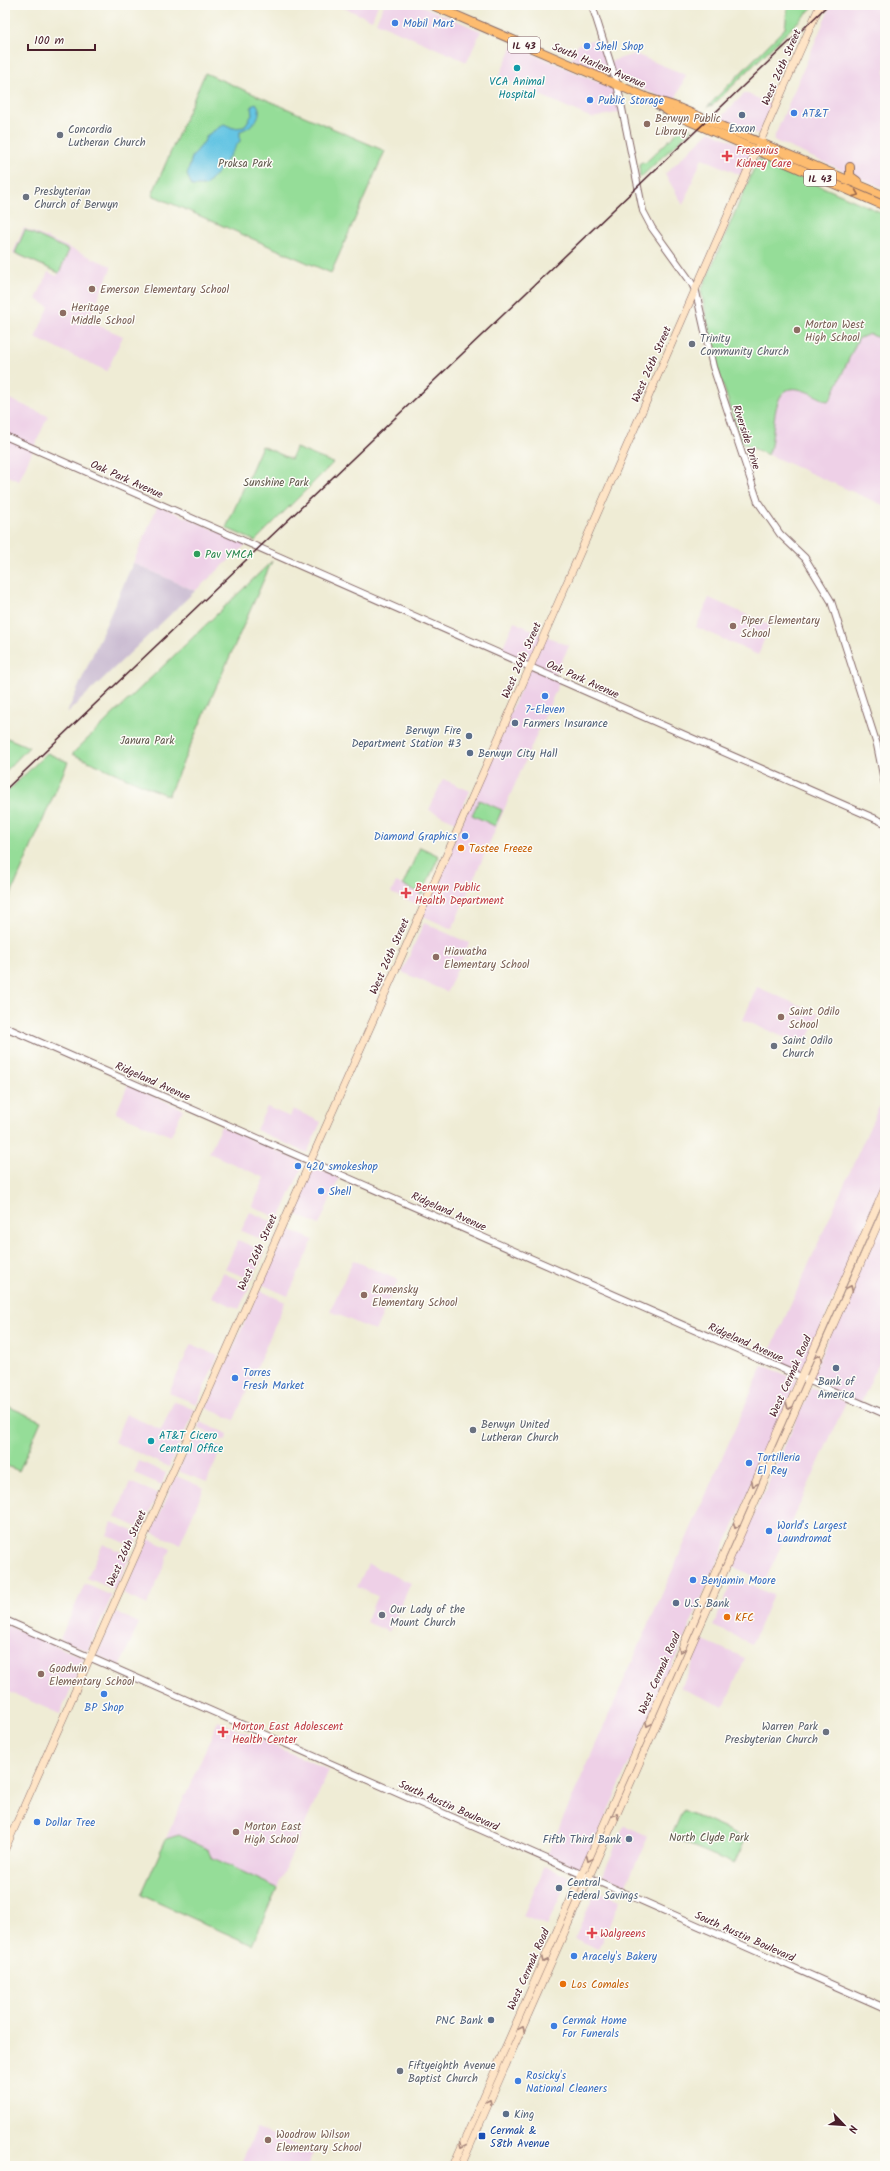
<svg xmlns="http://www.w3.org/2000/svg" width="890" height="2171" viewBox="0 0 890 2171" font-family="Kalam,sans-serif">
	<style>
		.built { fill: #eed0e7 }
		.industrial { fill: #ccbed3 }
		.green { fill: #95dd98; stroke: #707e62 }
		.water { fill: #65c5e3; stroke: #587287 }
		.lines { fill: none; stroke-linecap: round; stroke-linejoin: round }
		.tertiary-casing { stroke: #846766; stroke-width: 8 }
		.secondary-casing { stroke: #846766; stroke-width: 8 }
		.primary-casing { stroke: #846766; stroke-width: 10 }
		.tertiary { stroke: #fff; stroke-width: 6 }
		.secondary { stroke: #fee4c6; stroke-width: 7 }
		.primary { stroke: #fdbc70; stroke-width: 8 }
		.rail { stroke: #4a1f2b; stroke-width: 1.5 }
		.oneway { stroke: #9b664a }
		.oneway2 { stroke: #a48278 }
		.shop-dot { fill: #3f7fe0; stroke: #fdfcf7; stroke-width: 1.5 }
		.culture-dot { fill: #0f9aa8; stroke: #fdfcf7; stroke-width: 1.5 }
		.service-dot { fill: #5c6f8a; stroke: #fdfcf7; stroke-width: 1.5 }
		.education-dot { fill: #8d6e63; stroke: #fdfcf7; stroke-width: 1.5 }
		.worship-dot { fill: #6b7280; stroke: #fdfcf7; stroke-width: 1.5 }
		.health-dot { fill: #e0444e; stroke: #fdfcf7; stroke-width: 1.5 }
		.leisure-dot { fill: #2e9e5b; stroke: #fdfcf7; stroke-width: 1.5 }
		.food-dot { fill: #e8710a; stroke: #fdfcf7; stroke-width: 1.5 }
		.transit-dot { fill: #1a4fb4; stroke: #fdfcf7; stroke-width: 1.5 }
		.labels { text-anchor: middle; stroke-width: 3; stroke-linejoin: round; paint-order: stroke }
		.shield { fill: #fdfcf7; stroke: #806168; stroke-width: 1 }
		.shield-label { font-size: 10px; font-weight: bold; fill: #4a1f2b }
		.shop-label { font-size: 11px; fill: #366cbe; stroke: #fdfcf7; text-anchor: start }
		.street-label { font-size: 11px; fill: #4a1f2b; stroke: #fdfcf7 }
		.culture-label { font-size: 11px; fill: #0d838f; stroke: #fdfcf7 }
		.education-label { font-size: 11px; fill: #785e54; stroke: #fdfcf7; text-anchor: start }
		.service-label { font-size: 11px; fill: #4e5e75; stroke: #fdfcf7; text-anchor: start }
		.worship-label { font-size: 11px; fill: #5b616d; stroke: #fdfcf7; text-anchor: start }
		.health-label { font-size: 11px; fill: #be3a42; stroke: #fdfcf7; text-anchor: start }
		.park-label { font-size: 11px; fill: #60584c; stroke: #fdfcf7 }
		.leisure-label { font-size: 11px; fill: #27864d; stroke: #fdfcf7; text-anchor: start }
		.food-label { font-size: 11px; fill: #c56008; stroke: #fdfcf7; text-anchor: start }
		.transit-label { font-size: 11px; fill: #164399; stroke: #fdfcf7; text-anchor: start }
	</style>
	<rect width="100%" height="100%" fill="#fdfcf7"/>
	<filter id="ink" filterUnits="userSpaceOnUse"><feTurbulence type="fractalNoise" baseFrequency=".025" numOctaves="2"/><feDisplacementMap in="SourceGraphic" scale="8" xChannelSelector="R" yChannelSelector="G"/><feConvolveMatrix kernelMatrix="1 2 1 2 8 2 1 2 1" color-interpolation-filters="sRGB"/></filter>
	<filter id="wash" filterUnits="userSpaceOnUse"><feTurbulence type="fractalNoise" baseFrequency=".012" numOctaves="4" result="noise"/><feDisplacementMap in="SourceGraphic" scale="16" xChannelSelector="R" yChannelSelector="G"/><feGaussianBlur stdDeviation="0.9" result="paint"/><feColorMatrix in="noise" values="0 0 0 0 0 0 0 0 0 0 0 0 0 0 0 0 0 1.4 0 .05"/><feComposite in="paint" operator="in"/></filter>
	<g filter="url(#wash)">
		<rect width="100%" height="100%" fill="#efecd5"/>
		<!-- built -->
		<g class="built">
			<polygon points="337,5 378,5 372,20"/>
			<polygon points="384,5 420,5 481,31 467,62 376,22"/>
			<polygon points="831,5 885,5 885,189 773,140"/>
			<polygon points="600,38 608,62 635,54 686,75 674,102 571,60 578,44"/>
			<polygon points="513,45 614,89 621,112 592,118 499,77"/>
			<polygon points="745,93 772,104 759,133 757,134 719,119"/>
			<polygon points="710,131 754,151 743,176 702,158 683,205 665,174"/>
			<polygon points="758,159 885,214 885,506 742,443 717,367 701,291"/>
			<polygon points="24,228 111,266 111,269 88,321 123,336 107,371 35,338 49,307 36,299 48,272 57,276 59,273 13,253"/>
			<polygon points="5,397 48,416 19,481 5,475"/>
			<polygon points="158,505 247,544 195,591 133,563"/>
			<polygon points="709,598 770,625 758,655 696,627"/>
			<polygon points="514,622 569,646 554,677 500,653"/>
			<polygon points="530,668 560,681 452,929 421,915"/>
			<polygon points="443,779 470,791 456,822 429,810"/>
			<polygon points="396,882 422,894 417,904 391,893"/>
			<polygon points="424,923 469,943 447,992 402,972"/>
			<polygon points="757,987 819,1014 805,1046 743,1020"/>
			<polygon points="128,1085 183,1109 171,1136 116,1113"/>
			<polygon points="885,1093 885,1182 801,1373 767,1358"/>
			<polygon points="267,1107 290,1117 293,1109 321,1122 307,1153 256,1130"/>
			<polygon points="221,1126 304,1163 279,1219 252,1206 265,1178 209,1153"/>
			<polygon points="314,1167 339,1178 319,1225 293,1213"/>
			<polygon points="885,1210 885,1349 861,1403 810,1380"/>
			<polygon points="250,1212 277,1224 269,1243 241,1231"/>
			<polygon points="287,1228 313,1240 288,1296 261,1284"/>
			<polygon points="238,1240 265,1252 252,1280 225,1269"/>
			<polygon points="353,1260 398,1280 375,1331 330,1311"/>
			<polygon points="223,1273 250,1285 239,1309 212,1297"/>
			<polygon points="259,1290 285,1302 234,1420 206,1408"/>
			<polygon points="191,1344 218,1356 197,1404 169,1393"/>
			<polygon points="763,1365 798,1380 582,1870 547,1855"/>
			<polygon points="811,1387 846,1402 765,1581 731,1566"/>
			<polygon points="174,1401 195,1410 169,1467 114,1442 126,1414 161,1430"/>
			<polygon points="200,1422 228,1434 225,1441 198,1428"/>
			<polygon points="194,1437 221,1448 207,1482 178,1471"/>
			<polygon points="139,1461 166,1473 162,1485 134,1473"/>
			<polygon points="176,1476 204,1488 180,1544 152,1532"/>
			<polygon points="130,1482 158,1494 142,1529 115,1517"/>
			<polygon points="112,1522 140,1534 134,1547 107,1535"/>
			<polygon points="149,1539 171,1549 147,1605 123,1594"/>
			<polygon points="103,1544 130,1556 115,1590 87,1578"/>
			<polygon points="368,1564 411,1583 389,1632 366,1622 377,1596 357,1587"/>
			<polygon points="734,1578 773,1595 752,1644 713,1626"/>
			<polygon points="85,1584 112,1596 88,1651 60,1639"/>
			<polygon points="115,1612 139,1623 120,1666 97,1655"/>
			<polygon points="5,1624 84,1658 60,1714 5,1690"/>
			<polygon points="703,1640 745,1658 724,1707 681,1688"/>
			<polygon points="218,1721 329,1770 252,1945 141,1895"/>
			<polygon points="624,1826 648,1837 626,1885 603,1875"/>
			<polygon points="545,1866 569,1877 547,1926 523,1916"/>
			<polygon points="596,1890 620,1900 598,1949 575,1938"/>
			<polygon points="257,2128 313,2153 307,2166 240,2165"/>
		</g>
		<!-- industrial -->
		<polygon class="industrial" points="133,563 195,591 67,713"/>
		<!-- green -->
		<g class="green">
			<polygon points="788,5 815,5 713,105 707,107 785,28"/>
			<polygon points="205,73 385,151 331,273 152,195"/>
			<polygon points="681,124 692,129 640,178 639,164 642,162 645,163 682,128"/>
			<path d="M758,159l127,55v126l-16,-6 -11,5 -28,61 -3,1c-9,-4 -19,-10 -29,-12 -30,-6 -21,49 -30,66l-26,-12 -25,-76 -16,-76z"/>
			<polygon points="25,230 69,250 59,273 15,253"/>
			<polygon points="262,446 291,459 296,448 333,463 255,541 226,528"/>
			<polygon points="272,561 168,796 72,754"/>
			<polygon points="5,737 29,747 5,772"/>
			<polygon points="47,753 68,762 5,908 5,794"/>
			<polygon points="479,800 502,810 495,826 472,815"/>
			<polygon points="420,847 439,856 422,894 403,885"/>
			<polygon points="5,1405 41,1421 19,1471 5,1465"/>
			<polygon points="683,1810 746,1838 734,1864 671,1837"/>
			<polygon points="179,1835 208,1850 211,1857 277,1888 252,1945 141,1895 166,1839"/>
		</g>
		<!-- water -->
		<path class="water" d="M256,103c10,12 -5,25 -16,28v10l-3,4 -19,27 -13,14h-13l-5,-11 5,-18 12,-15 2,-6 18,-12 9,4 11,-1 8,-12 -1,-8z"/>
	</g>
	<g filter="url(#ink)">
		<g class="lines">
			<!-- tertiary casing -->
			<g class="tertiary-casing">
				<g id="tertiary">
					<polyline points="592,5 617,84 643,211 652,228 691,282 696,292 713,367 758,502 780,534 805,558 831,601 877,745 885,785"/>
					<polyline points="5,436 885,823"/>
					<polyline points="5,1027 885,1414"/>
					<polyline points="5,1620 885,2008"/>
				</g>
			</g>
			<!-- secondary casing -->
			<g class="secondary-casing">
				<g id="secondary">
					<polyline points="5,1849 530,667 820,5"/>
					<polyline points="453,2166 885,1188"/>
					<polyline points="461,2166 885,1208"/>
				</g>
			</g>
			<!-- primary casing -->
			<g class="primary-casing">
				<g id="primary">
					<polyline points="432,5 648,98 674,106 885,196"/>
					<polyline points="657,104 671,113 885,206"/>
					<polyline points="850,167 850,176 857,181"/>
				</g>
			</g>
			<!-- tertiary -->
			<use href="#tertiary" class="tertiary"/>
			<!-- secondary -->
			<use href="#secondary" class="secondary"/>
			<!-- primary -->
			<use href="#primary" class="primary"/>
			<!-- rail -->
			<polyline class="rail" points="5,790 828,5"/>
		</g>
		<!-- one-way arrows -->
		<defs><path id="oneway-chevron" d="M-2-3.5L2.5 0L-2 3.5" fill="none" stroke-width="1.6" stroke-linecap="round" stroke-linejoin="round"/></defs>
		<use class="oneway" href="#oneway-chevron" transform="translate(856 194) rotate(23)"/>
		<g class="oneway2">
			<use href="#oneway-chevron" transform="translate(850 1288) rotate(-66)"/>
			<use href="#oneway-chevron" transform="translate(819 1357) rotate(-66)"/>
			<use href="#oneway-chevron" transform="translate(789 1407) rotate(114)"/>
			<use href="#oneway-chevron" transform="translate(754 1484) rotate(114)"/>
			<use href="#oneway-chevron" transform="translate(736 1526) rotate(114)"/>
			<use href="#oneway-chevron" transform="translate(681 1650) rotate(114)"/>
			<use href="#oneway-chevron" transform="translate(648 1724) rotate(114)"/>
			<use href="#oneway-chevron" transform="translate(616 1816) rotate(-66)"/>
			<use href="#oneway-chevron" transform="translate(589 1859) rotate(114)"/>
			<use href="#oneway-chevron" transform="translate(544 1960) rotate(114)"/>
			<use href="#oneway-chevron" transform="translate(522 2029) rotate(-66)"/>
			<use href="#oneway-chevron" transform="translate(489 2102) rotate(-66)"/>
			<use href="#oneway-chevron" transform="translate(462 2145) rotate(114)"/>
		</g>
	</g>
	<!-- markers -->
	<g class="shop-dot">
		<circle cx="395" cy="23" r="4"/>
		<circle cx="587" cy="46" r="4"/>
		<circle cx="590" cy="100" r="4"/>
		<circle cx="794" cy="113" r="4"/>
		<circle cx="545" cy="696" r="4"/>
		<circle cx="465" cy="836" r="4"/>
		<circle cx="298" cy="1166" r="4"/>
		<circle cx="321" cy="1191" r="4"/>
		<circle cx="235" cy="1378" r="4"/>
		<circle cx="749" cy="1463" r="4"/>
		<circle cx="769" cy="1531" r="4"/>
		<circle cx="693" cy="1580" r="4"/>
		<circle cx="104" cy="1694" r="4"/>
		<circle cx="37" cy="1822" r="4"/>
		<circle cx="574" cy="1956" r="4"/>
		<circle cx="554" cy="2026" r="4"/>
		<circle cx="518" cy="2081" r="4"/>
	</g>
	<g class="culture-dot">
		<circle cx="517" cy="68" r="4"/>
		<circle cx="151" cy="1441" r="4"/>
	</g>
	<g class="service-dot">
		<circle cx="742" cy="115" r="4"/>
		<circle cx="515" cy="723" r="4"/>
		<circle cx="469" cy="736" r="4"/>
		<circle cx="470" cy="753" r="4"/>
		<circle cx="836" cy="1368" r="4"/>
		<circle cx="676" cy="1603" r="4"/>
		<circle cx="629" cy="1839" r="4"/>
		<circle cx="559" cy="1888" r="4"/>
		<circle cx="491" cy="2020" r="4"/>
		<circle cx="506" cy="2114" r="4"/>
	</g>
	<g class="education-dot">
		<circle cx="647" cy="124" r="4"/>
		<circle cx="92" cy="289" r="4"/>
		<circle cx="63" cy="313" r="4"/>
		<circle cx="797" cy="330" r="4"/>
		<circle cx="733" cy="626" r="4"/>
		<circle cx="436" cy="957" r="4"/>
		<circle cx="781" cy="1017" r="4"/>
		<circle cx="364" cy="1295" r="4"/>
		<circle cx="41" cy="1674" r="4"/>
		<circle cx="236" cy="1832" r="4"/>
		<circle cx="268" cy="2140" r="4"/>
	</g>
	<g class="worship-dot">
		<circle cx="60" cy="135" r="4"/>
		<circle cx="26" cy="197" r="4"/>
		<circle cx="692" cy="344" r="4"/>
		<circle cx="774" cy="1046" r="4"/>
		<circle cx="473" cy="1430" r="4"/>
		<circle cx="382" cy="1615" r="4"/>
		<circle cx="826" cy="1732" r="4"/>
		<circle cx="400" cy="2071" r="4"/>
	</g>
	<g class="health-dot">
		<path d="M725 150h4v4h4v4h-4v4h-4v-4h-4v-4h4z"/>
		<path d="M404 887h4v4h4v4h-4v4h-4v-4h-4v-4h4z"/>
		<path d="M221 1726h4v4h4v4h-4v4h-4v-4h-4v-4h4z"/>
		<path d="M590 1927h4v4h4v4h-4v4h-4v-4h-4v-4h4z"/>
	</g>
	<circle class="leisure-dot" cx="197" cy="554" r="4"/>
	<g class="food-dot">
		<circle cx="461" cy="848" r="4"/>
		<circle cx="727" cy="1617" r="4"/>
		<circle cx="563" cy="1984" r="4"/>
	</g>
	<rect class="transit-dot" x="478" y="2132" width="8" height="8" rx="2"/>
	<g class="labels">
		<!-- shield labels -->
		<g class="shield">
			<rect x="508" y="37" width="32" height="16" rx="3"/>
			<rect x="804" y="170" width="32" height="16" rx="3"/>
		</g>
		<g class="shield-label">
			<text x="524" y="49">IL 43</text>
			<text x="820" y="182">IL 43</text>
		</g>
		<!-- shop labels -->
		<g class="shop-label">
			<text x="403" y="27">Mobil Mart</text>
			<text x="595" y="50">Shell Shop</text>
			<text x="598" y="104">Public Storage</text>
			<text x="802" y="117">AT&amp;T</text>
			<text x="545" y="713" text-anchor="middle">7-Eleven</text>
			<text x="457" y="840" text-anchor="end">Diamond Graphics</text>
			<text x="306" y="1170">420 smokeshop</text>
			<text x="329" y="1195">Shell</text>
			<text x="243" y="1376">Torres<tspan x="243" dy="13">Fresh Market</tspan></text>
			<text x="757" y="1461">Tortilleria<tspan x="757" dy="13">El Rey</tspan></text>
			<text x="777" y="1529">World's Largest<tspan x="777" dy="13">Laundromat</tspan></text>
			<text x="701" y="1584">Benjamin Moore</text>
			<text x="104" y="1711" text-anchor="middle">BP Shop</text>
			<text x="45" y="1826">Dollar Tree</text>
			<text x="582" y="1960">Aracely's Bakery</text>
			<text x="562" y="2024">Cermak Home<tspan x="562" dy="13">For Funerals</tspan></text>
			<text x="526" y="2079">Rosicky's<tspan x="526" dy="13">National Cleaners</tspan></text>
		</g>
		<!-- street labels -->
		<g class="street-label">
			<text transform="translate(599 65) rotate(23)" y="4">South Harlem Avenue</text>
			<text transform="translate(781 67) rotate(-66)" y="4">West 26th Street</text>
			<text transform="translate(651 364) rotate(-66)" y="4">West 26th Street</text>
			<text transform="translate(747 437) rotate(72)" y="4">Riverside Drive</text>
			<text transform="translate(127 479) rotate(24)" y="4">Oak Park Avenue</text>
			<text transform="translate(521 660) rotate(-66)" y="4">West 26th Street</text>
			<text transform="translate(583 679) rotate(24)" y="4">Oak Park Avenue</text>
			<text transform="translate(389 956) rotate(-66)" y="4">West 26th Street</text>
			<text transform="translate(153 1081) rotate(24)" y="4">Ridgeland Avenue</text>
			<text transform="translate(449 1211) rotate(24)" y="4">Ridgeland Avenue</text>
			<text transform="translate(257 1252) rotate(-66)" y="4">West 26th Street</text>
			<text transform="translate(746 1342) rotate(24)" y="4">Ridgeland Avenue</text>
			<text transform="translate(790 1376) rotate(-66)" y="4">West Cermak Road</text>
			<text transform="translate(126 1548) rotate(-66)" y="4">West 26th Street</text>
			<text transform="translate(659 1673) rotate(-66)" y="4">West Cermak Road</text>
			<text transform="translate(449 1805) rotate(24)" y="4">South Austin Boulevard</text>
			<text transform="translate(745 1936) rotate(24)" y="4">South Austin Boulevard</text>
			<text transform="translate(528 1969) rotate(-66)" y="4">West Cermak Road</text>
		</g>
		<!-- culture labels -->
		<g class="culture-label">
			<text x="517" y="85">VCA Animal<tspan x="517" dy="13">Hospital</tspan></text>
			<text x="159" y="1439" text-anchor="start">AT&amp;T Cicero<tspan x="159" dy="13">Central Office</tspan></text>
		</g>
		<!-- education labels -->
		<g class="education-label">
			<text x="655" y="122">Berwyn Public<tspan x="655" dy="13">Library</tspan></text>
			<text x="100" y="293">Emerson Elementary School</text>
			<text x="71" y="311">Heritage<tspan x="71" dy="13">Middle School</tspan></text>
			<text x="805" y="328">Morton West<tspan x="805" dy="13">High School</tspan></text>
			<text x="741" y="624">Piper Elementary<tspan x="741" dy="13">School</tspan></text>
			<text x="444" y="955">Hiawatha<tspan x="444" dy="13">Elementary School</tspan></text>
			<text x="789" y="1015">Saint Odilo<tspan x="789" dy="13">School</tspan></text>
			<text x="372" y="1293">Komensky<tspan x="372" dy="13">Elementary School</tspan></text>
			<text x="49" y="1672">Goodwin<tspan x="49" dy="13">Elementary School</tspan></text>
			<text x="244" y="1830">Morton East<tspan x="244" dy="13">High School</tspan></text>
			<text x="276" y="2138">Woodrow Wilson<tspan x="276" dy="13">Elementary School</tspan></text>
		</g>
		<!-- service labels -->
		<g class="service-label">
			<text x="742" y="132" text-anchor="middle">Exxon</text>
			<text x="523" y="727">Farmers Insurance</text>
			<text x="461" y="734" text-anchor="end">Berwyn Fire<tspan x="461" dy="13">Department Station #3</tspan></text>
			<text x="478" y="757">Berwyn City Hall</text>
			<text x="836" y="1385" text-anchor="middle">Bank of<tspan x="836" dy="13">America</tspan></text>
			<text x="684" y="1607">U.S. Bank</text>
			<text x="621" y="1843" text-anchor="end">Fifth Third Bank</text>
			<text x="567" y="1886">Central<tspan x="567" dy="13">Federal Savings</tspan></text>
			<text x="483" y="2024" text-anchor="end">PNC Bank</text>
			<text x="514" y="2118">King</text>
		</g>
		<!-- worship labels -->
		<g class="worship-label">
			<text x="68" y="133">Concordia<tspan x="68" dy="13">Lutheran Church</tspan></text>
			<text x="34" y="195">Presbyterian<tspan x="34" dy="13">Church of Berwyn</tspan></text>
			<text x="700" y="342">Trinity<tspan x="700" dy="13">Community Church</tspan></text>
			<text x="782" y="1044">Saint Odilo<tspan x="782" dy="13">Church</tspan></text>
			<text x="481" y="1428">Berwyn United<tspan x="481" dy="13">Lutheran Church</tspan></text>
			<text x="390" y="1613">Our Lady of the<tspan x="390" dy="13">Mount Church</tspan></text>
			<text x="818" y="1730" text-anchor="end">Warren Park<tspan x="818" dy="13">Presbyterian Church</tspan></text>
			<text x="408" y="2069">Fiftyeighth Avenue<tspan x="408" dy="13">Baptist Church</tspan></text>
		</g>
		<!-- health labels -->
		<g class="health-label">
			<text x="736" y="154">Fresenius<tspan x="736" dy="13">Kidney Care</tspan></text>
			<text x="415" y="891">Berwyn Public<tspan x="415" dy="13">Health Department</tspan></text>
			<text x="232" y="1730">Morton East Adolescent<tspan x="232" dy="13">Health Center</tspan></text>
			<text x="600" y="1937">Walgreens</text>
		</g>
		<!-- park labels -->
		<g class="park-label">
			<text x="245" y="167">Proksa Park</text>
			<text x="276" y="486">Sunshine Park</text>
			<text x="147" y="744">Janura Park</text>
			<text x="709" y="1841">North Clyde Park</text>
		</g>
		<!-- leisure labels -->
		<g class="leisure-label">
			<text x="205" y="558">Pav YMCA</text>
		</g>
		<!-- food labels -->
		<g class="food-label">
			<text x="469" y="852">Tastee Freeze</text>
			<text x="735" y="1621">KFC</text>
			<text x="571" y="1988">Los Comales</text>
		</g>
		<!-- transit labels -->
		<g class="transit-label">
			<text x="490" y="2134">Cermak &amp;<tspan x="490" dy="13">58th Avenue</tspan></text>
		</g>
	</g>
	<!-- margin -->
	<rect width="890" height="2171" fill="none" stroke="#fdfcf7" stroke-width="20"/>
	<!-- north arrow -->
	<g transform="translate(844 2125) rotate(115)" stroke="#fdfcf7" stroke-width="3" paint-order="stroke">
	<path d="M0-3L7 15L0 10L-7 15Z" fill="#4a1f2b"/>
	<text y="-6" font-size="11" font-weight="bold" text-anchor="middle" fill="#4a1f2b">N</text>
	</g>
	<!-- scale -->
	<path d="M28 44v6h67v-6" fill="none" stroke="#4a1f2b" stroke-width="2"/>
	<text x="34" y="44" font-size="12" fill="#4a1f2b" stroke="#fdfcf7" stroke-width="3" paint-order="stroke">100 m</text>
</svg>
